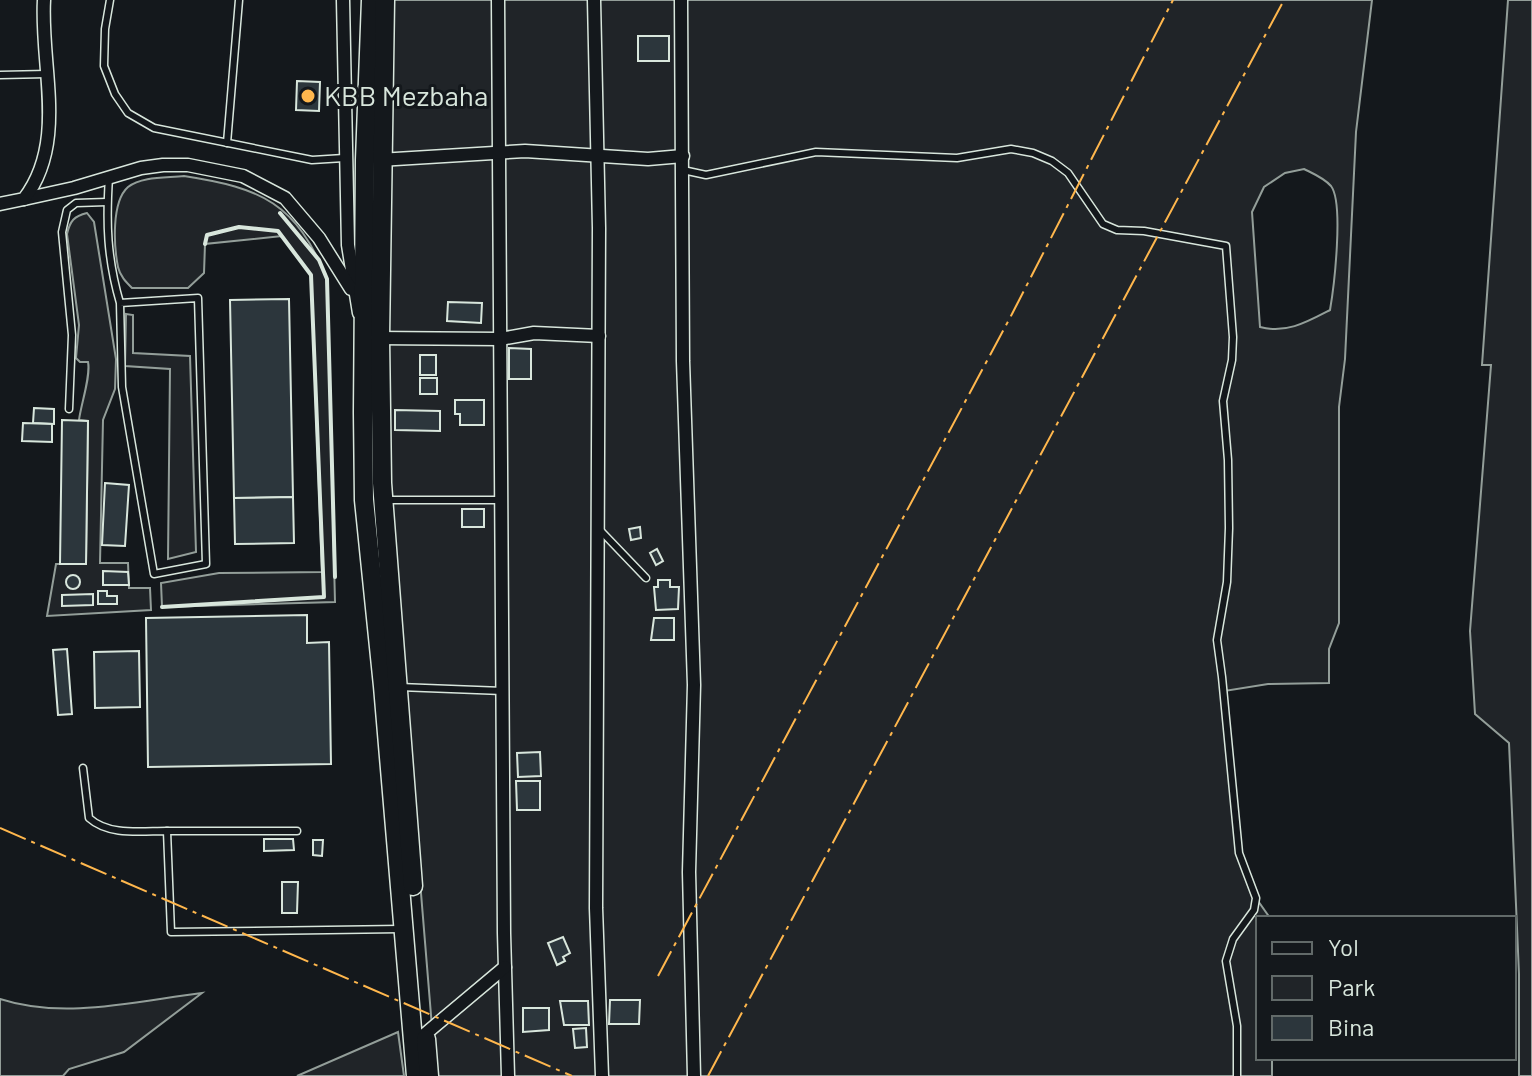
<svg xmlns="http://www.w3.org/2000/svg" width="1532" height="1076" viewBox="0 0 1532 1076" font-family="Barlow,sans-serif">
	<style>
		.green { fill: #202428; stroke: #939e99; stroke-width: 2; fill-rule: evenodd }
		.building { fill: #2c363c; stroke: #d8e6dc; stroke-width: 2 }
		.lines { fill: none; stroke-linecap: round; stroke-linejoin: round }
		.service-casing { stroke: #d8e6dc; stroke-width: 9 }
		.minor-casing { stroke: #d8e6dc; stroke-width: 15 }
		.secondary-casing { stroke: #d8e6dc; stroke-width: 21 }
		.service { stroke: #14181c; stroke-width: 6 }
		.minor { stroke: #14181c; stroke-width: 12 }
		.secondary { stroke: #14181c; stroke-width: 18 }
		.wall { stroke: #d8e6dc; stroke-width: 4 }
		.power { stroke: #ffb74d; stroke-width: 2; stroke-dasharray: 28 6 4 6; stroke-linecap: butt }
		.poi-dot { fill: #ffb74d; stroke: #14181c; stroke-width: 3 }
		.labels { text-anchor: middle; stroke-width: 6; stroke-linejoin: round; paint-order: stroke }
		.poi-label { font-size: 28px; fill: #d8e6dc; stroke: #14181c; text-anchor: start }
	</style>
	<rect width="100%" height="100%" fill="#14181c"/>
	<!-- green -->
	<g class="green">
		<path d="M385,0h987l-16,132 -11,227 -6,48v216l-10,26v34l-61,1 -44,7 16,162 16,45 14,20h-12v140h14v18h-836l-53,-646zM1304,169c10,5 20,9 27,17 13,17 3,101 -1,124 -23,12 -44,24 -70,17l-8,-115 12,-25 21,-14z"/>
		<polygon points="1508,0 1532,0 1532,1076 1519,1076 1519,974 1509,743 1475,714 1470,631 1491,365 1482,365"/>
		<path d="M184,176c78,12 112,27 143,103l8,323 -173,5 -1,-24 58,-10 103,-1 -11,-297 -29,-39 -77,8 -1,29 -16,15h-56c-6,-6 -12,-12 -14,-21 -4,-20 -7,-65 10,-80 14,-11 39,-9 56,-11z"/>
		<path d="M87,213l7,9 22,137 -1,30 -12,31 -3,143h28l1,25h21l1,22 -104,6 9,-52h30l2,-143 -9,-1c2,-16 12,-44 9,-58h-8l-4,-4 3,-33 -12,-91c3,-13 7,-18 20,-21z"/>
		<polygon points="126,314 133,315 133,353 190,356 196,552 168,559 170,369 125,366"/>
		<path d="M202,993l-78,59 -55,17 -6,7h-63v-77c64,21 137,2 202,-6z"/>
		<polygon points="398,1032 404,1076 297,1076"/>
	</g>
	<!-- building -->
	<g class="building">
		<rect x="638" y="36" width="31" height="25"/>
		<polygon points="297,81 320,82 319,111 296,110"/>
		<polygon points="289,299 293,497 234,498 230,300"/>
		<polygon points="448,302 482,303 481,323 447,321"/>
		<polygon points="509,348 531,349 531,379 509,379"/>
		<rect x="420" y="355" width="16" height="20"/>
		<rect x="420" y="378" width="17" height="16"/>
		<polygon points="455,400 484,400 484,425 460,425 460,414 455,414"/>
		<polygon points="34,408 54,409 54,424 33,423"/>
		<polygon points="395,410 440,411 440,431 395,430"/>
		<polygon points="62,420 88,421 86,564 60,564"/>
		<polygon points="23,423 52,424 52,442 22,441"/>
		<polygon points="105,483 129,485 125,546 102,545"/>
		<polygon points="293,497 294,543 235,544 234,498"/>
		<rect x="462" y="509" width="22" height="18"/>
		<polygon points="640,527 641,538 631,540 629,529"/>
		<polygon points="657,549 663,561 656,565 650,553"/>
		<polygon points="103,571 128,572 129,585 103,585"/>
		<circle cx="73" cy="582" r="7"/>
		<polygon points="658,580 670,580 670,587 679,587 678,609 656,610 654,587 658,587"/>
		<polygon points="98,591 107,591 107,596 117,596 117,604 98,604"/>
		<polygon points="93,594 93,605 62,606 62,595"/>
		<polygon points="307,615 307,643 329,642 331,764 148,767 146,618"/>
		<polygon points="654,618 674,618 674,640 651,640"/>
		<polygon points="67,649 72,714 58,715 53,650"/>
		<polygon points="139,651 140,707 95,708 94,652"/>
		<polygon points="540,752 541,776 518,777 517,753"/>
		<polygon points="516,781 540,781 540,810 517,810"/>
		<polygon points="264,839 293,839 294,850 264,851"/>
		<polygon points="313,840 323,840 322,856 313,855"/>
		<polygon points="282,882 298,882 297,913 282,913"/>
		<polygon points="563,937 570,953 563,957 565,961 557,965 548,943"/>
		<polygon points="610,1000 640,1000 639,1024 609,1024"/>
		<polygon points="560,1001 588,1001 589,1025 564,1025"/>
		<polygon points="523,1008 549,1008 549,1030 523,1032"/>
		<polygon points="586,1028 587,1047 575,1048 573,1029"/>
	</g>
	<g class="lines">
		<!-- service casing -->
		<g class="service-casing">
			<g id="service">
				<polyline points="110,0 105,29 104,66 115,94 128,113 154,128 312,160 344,158"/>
				<polyline points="0,75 47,74"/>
				<polyline points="227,143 239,0"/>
				<polyline points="683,170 706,175 816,152 957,158 1011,149 1033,153 1052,161 1068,173 1103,224 1117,230 1144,231 1226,246 1233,337 1232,360 1223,401 1228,460 1229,528 1227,582 1217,640 1222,677 1239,853 1256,898 1254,910 1233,939 1226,961 1237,1026 1237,1076"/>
				<path d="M109,177c-3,46 -2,81 11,126l78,-5 8,266 -52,10 -32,-187 -2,-84"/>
				<polyline points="69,409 72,335 62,232 67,210 76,203 107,202"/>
				<polyline points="384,500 501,500"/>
				<polyline points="599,529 646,578"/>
				<polyline points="399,687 503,691"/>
				<path d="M83,768l6,50c20,18 52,13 78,13l4,101 230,-3"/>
				<polyline points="167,831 297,831"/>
			</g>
		</g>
		<!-- minor casing -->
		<g class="minor-casing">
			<g id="minor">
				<polyline points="343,0 348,245 359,313"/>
				<polyline points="498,0 504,933 508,1076"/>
				<polyline points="594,0 599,228 596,908 602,1076"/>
				<polyline points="681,0 683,361 694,685 689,872 694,1076"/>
				<polyline points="379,160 525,151 648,159 683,156"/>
				<polyline points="24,199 74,188 141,168 163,165 188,165 243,176 285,198 319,238 351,289"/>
				<path d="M0,204l24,-5c44,-57 16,-133 20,-199"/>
				<polyline points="374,338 500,339 534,333 599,336"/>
				<polyline points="418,1040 505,967"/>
			</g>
		</g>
		<!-- secondary casing -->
		<g class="secondary-casing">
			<g id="secondary">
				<polyline points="371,0 365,160 363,413 364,500 383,686 416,1076"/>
				<polyline points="385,0 380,338 382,483 413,886"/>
				<polyline points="426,1039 429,1076"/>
			</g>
		</g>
		<!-- service -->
		<use href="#service" class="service"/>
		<!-- minor -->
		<use href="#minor" class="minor"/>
		<!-- secondary -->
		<use href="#secondary" class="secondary"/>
		<!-- wall -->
		<g class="wall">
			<polyline points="280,213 319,260 327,279 335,577"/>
			<polyline points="162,607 324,597 311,275 278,231 239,227 207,235 205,244"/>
		</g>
		<!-- power -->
		<g class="power">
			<polyline points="0,828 572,1076"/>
			<polyline points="658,976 1012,314 1173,0"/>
			<polyline points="708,1076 1284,0"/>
		</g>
	</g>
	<!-- markers -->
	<circle class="poi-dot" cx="308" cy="96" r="8"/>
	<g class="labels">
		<!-- poi labels -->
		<g class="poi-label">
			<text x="324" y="106">KBB Mezbaha</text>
		</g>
	</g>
	<!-- legend -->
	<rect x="1256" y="916" width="260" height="144" fill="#14181c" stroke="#626a69" stroke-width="2"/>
	<rect x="1272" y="942" width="40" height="12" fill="#14181c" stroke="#626a69" stroke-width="2"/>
	<text x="1328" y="956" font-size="24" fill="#d8e6dc">Yol</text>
	<rect x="1272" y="976" width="40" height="24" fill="#202428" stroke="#626a69" stroke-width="2"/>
	<text x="1328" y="996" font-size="24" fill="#d8e6dc">Park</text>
	<rect x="1272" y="1016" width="40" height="24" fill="#2c363c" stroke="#626a69" stroke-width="2"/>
	<text x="1328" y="1036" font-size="24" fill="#d8e6dc">Bina</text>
</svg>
